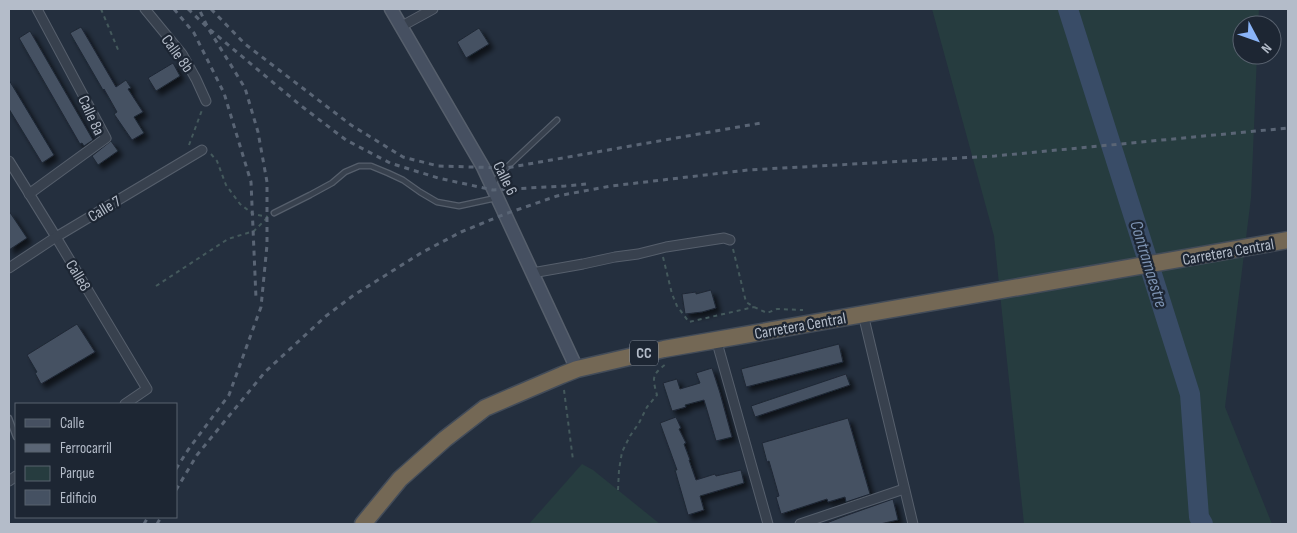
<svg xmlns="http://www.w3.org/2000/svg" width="1297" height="533" viewBox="0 0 1297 533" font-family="'Sofia Sans Condensed',sans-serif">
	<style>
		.green { fill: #263c3f }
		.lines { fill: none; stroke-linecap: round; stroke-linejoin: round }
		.river { stroke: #394c67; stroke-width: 20 }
		.building { fill: #455162; stroke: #1f2835; filter: url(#shadow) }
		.lane-casing { stroke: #565f6c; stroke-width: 7 }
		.street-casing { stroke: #565f6c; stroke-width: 11 }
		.secondary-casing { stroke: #565f6c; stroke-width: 15 }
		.highway-casing { stroke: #434c59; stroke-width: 19 }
		.path { stroke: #44595c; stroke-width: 2; stroke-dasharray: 4 4; stroke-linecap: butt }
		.lane { stroke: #38414e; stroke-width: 4.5 }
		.street { stroke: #38414e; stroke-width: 9 }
		.secondary { stroke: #465061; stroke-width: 12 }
		.highway { stroke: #746855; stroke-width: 16 }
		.rail { stroke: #5a6575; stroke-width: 3; stroke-dasharray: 5 5; stroke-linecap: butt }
		.labels { text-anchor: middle; stroke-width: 4.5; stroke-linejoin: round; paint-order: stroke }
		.shield { fill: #1d2633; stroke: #878f9c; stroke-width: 1 }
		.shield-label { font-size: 15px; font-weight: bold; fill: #b4bcc9 }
		.street-label { font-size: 16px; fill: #b4bcc9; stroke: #1d2633 }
		.water-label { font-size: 18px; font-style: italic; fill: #7c92b1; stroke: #1d2633 }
	</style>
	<defs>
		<filter id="shadow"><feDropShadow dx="4.5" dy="4.5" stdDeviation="2.5" flood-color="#0009"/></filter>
	</defs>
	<rect width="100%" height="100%" fill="#242f3e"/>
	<!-- green -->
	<g class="green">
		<polygon points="932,9 1259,9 1258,25 1242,25 1242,55 1257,55 1251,198 1225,407 1272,524 1024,524 994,236"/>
		<polygon points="582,464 593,470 660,524 529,524"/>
	</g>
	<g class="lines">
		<!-- river -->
		<polyline class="river" points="1068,9 1190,394 1199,517 1203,524"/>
	</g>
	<!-- building -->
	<g class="building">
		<polygon points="81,27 116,87 126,80 131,88 128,89 143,112 134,117 144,133 132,140 114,114 117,112 104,89 103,90 70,33"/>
		<polygon points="479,28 489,44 466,58 457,42"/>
		<polygon points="30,31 93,140 84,146 82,143 80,144 19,38"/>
		<polygon points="173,63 180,76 156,91 148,78"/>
		<polygon points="9,80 54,155 42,163 9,109"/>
		<polygon points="111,141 118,151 98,165 92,156"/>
		<polygon points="9,211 27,238 9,250"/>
		<polygon points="711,290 716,308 702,312 685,314 682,294 696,292 696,294"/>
		<polygon points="77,324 95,352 41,384 35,373 37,372 27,355"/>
		<polygon points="839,344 843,362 746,387 741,369"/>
		<polygon points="712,368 720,393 732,437 716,441 704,400 685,405 686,407 672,411 663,383 677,379 680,389 700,383 696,373"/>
		<polygon points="846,374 850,385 755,417 751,406"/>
		<polygon points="676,417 681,428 679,429 686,443 684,444 690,460 689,460 696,480 715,474 716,476 741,470 744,483 700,496 704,510 688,515 675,470 677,470 660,423"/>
		<polygon points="848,418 870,494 846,502 845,497 828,502 827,499 781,514 776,497 779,496 769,461 767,462 762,443"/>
		<polygon points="893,499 898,520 880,524 824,524 842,517"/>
	</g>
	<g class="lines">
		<!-- lane casing -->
		<g class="lane-casing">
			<g id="lane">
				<polyline points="492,184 506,168 557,120"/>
				<polyline points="274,213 310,195 332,183 345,172 359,166 371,166 388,173 403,180 420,192 437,202 459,206 496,198"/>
				<polyline points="9,418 16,437"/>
			</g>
		</g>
		<!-- street casing -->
		<g class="street-casing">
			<g id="street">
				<polyline points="145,9 182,54 196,79 206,101"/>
				<polyline points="402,26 433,9"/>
				<polyline points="9,161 56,237 147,389 125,404"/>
				<polyline points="29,194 106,138 37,9"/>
				<polyline points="9,268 56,237 202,150"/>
				<polyline points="532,273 583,264 615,257 638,254 666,247 724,238 730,240"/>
				<polyline points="863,314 913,524"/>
				<polyline points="716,339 768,524"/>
				<polyline points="9,481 16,476"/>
				<polyline points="800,524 904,489"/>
			</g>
		</g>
		<!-- secondary casing -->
		<g class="secondary-casing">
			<polyline id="secondary" points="391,9 483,167 577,369"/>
		</g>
		<!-- highway casing -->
		<g class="highway-casing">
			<polyline id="highway" points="363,524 400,479 445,439 485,408 562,375 577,369 664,349 1288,240"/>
		</g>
		<!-- path -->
		<g class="path">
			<polyline points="101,9 119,52"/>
			<polyline points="189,145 202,110"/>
			<polyline points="211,154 217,161 226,185 240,204 253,214 268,217"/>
			<polyline points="733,249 746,302 754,307 767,313 777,309 803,310"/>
			<polyline points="663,257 672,294 677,306 689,322 754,307"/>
			<polyline points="156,286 228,239 254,231 267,218"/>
			<polyline points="564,390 573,460"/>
			<path d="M618,490l1,-20 3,-18 8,-16 9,-13 8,-16 10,-12c-5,-18 -5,-20 9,-31"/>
		</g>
		<!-- lane -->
		<use href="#lane" class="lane"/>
		<!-- street -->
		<use href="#street" class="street"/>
		<!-- secondary -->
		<use href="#secondary" class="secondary"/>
		<!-- highway -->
		<use href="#highway" class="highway"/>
		<!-- rail -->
		<g class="rail">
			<polyline points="174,9 194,33 224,93 251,182 256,298"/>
			<polyline points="188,9 208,28 300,105 346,140 390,163 438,178 493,190 565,186 586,184"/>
			<polyline points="211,9 245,44 351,125 403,157 438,166 506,168 761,123"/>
			<polyline points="176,469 188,450 229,395 261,307 267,245 267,182 258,132 245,88 208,28 199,9"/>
			<polyline points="176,490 197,455 265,372 326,316 354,295 421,253 461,232 505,214 557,196 611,186 748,170 995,156 1288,128"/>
			<polyline points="144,524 148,517"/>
			<polyline points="157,524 161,517"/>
		</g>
	</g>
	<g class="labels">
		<!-- shield labels -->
		<rect class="shield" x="630" y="340.5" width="28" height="25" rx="4"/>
		<g class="shield-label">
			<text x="644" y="358">CC</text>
		</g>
		<!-- street labels -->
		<g class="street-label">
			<text transform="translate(178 53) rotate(54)" y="6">Calle 8b</text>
			<text transform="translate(92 115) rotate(65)" y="6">Calle 8a</text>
			<text transform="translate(506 178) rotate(64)" y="6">Calle 6</text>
			<text transform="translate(104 208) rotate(-31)" y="6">Calle 7</text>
			<text transform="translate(1228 251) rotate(-10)" y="6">Carretera Central</text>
			<text transform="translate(79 275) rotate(59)" y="6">Calle8</text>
			<text transform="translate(800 325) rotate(-10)" y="6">Carretera Central</text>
		</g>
		<!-- water labels -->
		<g class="water-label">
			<text transform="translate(1149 264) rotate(73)" y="6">Contramaestre</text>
		</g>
	</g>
	<!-- border -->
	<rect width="1297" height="533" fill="none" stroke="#b4bcc9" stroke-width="20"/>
	<!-- legend -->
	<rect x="15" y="403" width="162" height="115" fill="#1d2633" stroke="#59626f"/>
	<rect x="25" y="419" width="25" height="8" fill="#465061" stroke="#59626f"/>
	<text x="60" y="428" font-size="15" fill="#b4bcc9">Calle</text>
	<rect x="25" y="444" width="25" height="8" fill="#5a6575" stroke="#59626f"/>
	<text x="60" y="453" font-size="15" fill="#b4bcc9">Ferrocarril</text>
	<rect x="25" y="466" width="25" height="15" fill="#263c3f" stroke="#59626f"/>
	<text x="60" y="478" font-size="15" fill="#b4bcc9">Parque</text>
	<rect x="25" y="490" width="25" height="15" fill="#455162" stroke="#59626f"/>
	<text x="60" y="503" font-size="15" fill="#b4bcc9">Edificio</text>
	<!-- north arrow -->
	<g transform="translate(1257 40) rotate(131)"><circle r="24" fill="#1d2633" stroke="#59626f"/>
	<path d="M0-4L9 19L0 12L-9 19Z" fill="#8ab4f8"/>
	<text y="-8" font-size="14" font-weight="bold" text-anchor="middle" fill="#b4bcc9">N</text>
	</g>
</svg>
